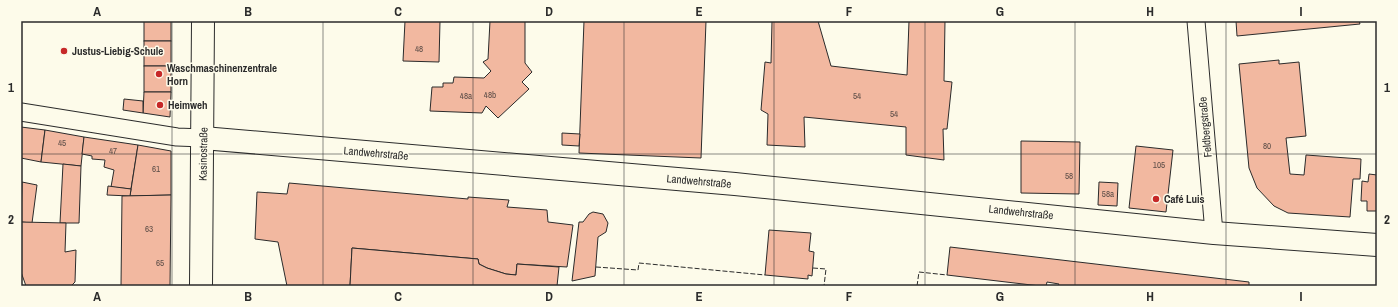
<svg xmlns="http://www.w3.org/2000/svg" width="1398" height="307" viewBox="0 0 1398 307" font-family="'Archivo Narrow',sans-serif">
	<style>
		.building { fill: #f2b8a0; stroke: #2b2b2b }
		.lines { fill: none; stroke-linecap: round; stroke-linejoin: round }
		.street-casing { stroke: #2b2b2b; stroke-width: 19 }
		.secondary-casing { stroke: #2b2b2b; stroke-width: 24 }
		.primary-casing { stroke: #2b2b2b; stroke-width: 24 }
		.street { stroke: #fdfbea; stroke-width: 17 }
		.secondary { stroke: #fdfbea; stroke-width: 22 }
		.primary { stroke: #fdfbea; stroke-width: 22 }
		.fence { stroke: #2b2b2b; stroke-width: 1; stroke-dasharray: 5 2; stroke-linecap: butt }
		.grid { fill: none; stroke: #2b2b2b; stroke-width: 1; stroke-opacity: 0.55 }
		.poi-dot { fill: #c62828; stroke: #fdfbea; stroke-width: 1.5 }
		.labels { text-anchor: middle; stroke-width: 3; stroke-linejoin: round; paint-order: stroke }
		.number-label { font-size: 9px; fill: #5d4e48 }
		.poi-label { font-size: 11px; font-weight: bold; fill: #2b2b2b; stroke: #fdfbea; text-anchor: start }
		.street-label { font-size: 11px; fill: #2b2b2b; stroke: #fdfbea }
		.neatline { fill: none; stroke: #2b2b2b; stroke-width: 1.5 }
		.grid-label { font-size: 13px; text-anchor: middle; font-weight: bold; fill: #2b2b2b }
	</style>
	<rect width="100%" height="100%" fill="#fdfbea"/>
	<!-- building -->
	<g class="building">
		<rect x="144" y="21" width="27" height="20"/>
		<polygon points="405,21 440,21 439,62 403,61"/>
		<polygon points="490,21 525,21 525,63 532,72 522,82 529,89 498,118 486,106 482,113 430,111 432,87 443,87 443,83 453,83 454,77 484,78 491,71 483,62 488,59"/>
		<polygon points="584,21 706,21 701,158 579,153"/>
		<polygon points="772,21 818,21 831,66 907,75 909,21 945,21 944,81 952,82 947,129 943,129 944,160 906,155 906,127 804,117 805,147 767,145 768,114 761,110 765,62 771,63"/>
		<polygon points="1236,21 1359,21 1360,24 1237,36"/>
		<rect x="144" y="41" width="27" height="25"/>
		<polygon points="1279,60 1279,64 1299,62 1306,136 1286,138 1290,174 1304,175 1306,155 1361,159 1360,179 1353,179 1350,217 1288,213 1274,206 1257,188 1249,168 1239,64"/>
		<rect x="144" y="66" width="27" height="26"/>
		<polygon points="144,92 171,92 170,117 143,113"/>
		<polygon points="124,99 143,101 143,113 123,110"/>
		<polygon points="21,127 45,130 41,162 21,158"/>
		<polygon points="45,130 84,137 81,166 41,162"/>
		<polygon points="562,133 580,134 579,146 562,145"/>
		<polygon points="84,137 138,145 131,189 111,187 114,170 104,167 105,160 92,159 92,156 82,154"/>
		<polygon points="1021,141 1080,142 1079,194 1021,193"/>
		<polygon points="138,145 171,151 171,195 130,196"/>
		<polygon points="1136,146 1173,150 1166,212 1129,208"/>
		<polygon points="63,164 81,166 79,223 60,223"/>
		<polygon points="1369,174 1377,175 1377,211 1367,211 1367,201 1361,201 1362,181 1368,182"/>
		<polygon points="22,182 37,185 32,223 21,222"/>
		<polygon points="1099,182 1118,183 1117,206 1098,205"/>
		<polygon points="289,183 468,199 468,197 509,200 507,207 547,210 548,222 573,225 567,267 517,264 516,275 506,274 487,268 479,264 478,259 352,248 350,286 287,286 278,242 255,239 257,192 287,194"/>
		<polygon points="108,186 131,189 130,196 107,195"/>
		<polygon points="171,195 170,286 121,286 122,196"/>
		<polygon points="593,212 603,214 608,223 606,232 598,237 595,276 572,281 579,222 583,222 589,214"/>
		<polygon points="21,222 66,223 65,252 76,250 75,282 71,286 26,286 21,272"/>
		<polygon points="769,230 811,233 809,251 814,252 812,276 808,275 808,279 765,275"/>
		<polygon points="950,247 1249,282 1249,286 1058,286 1059,284 1047,282 1046,286 1040,286 947,275"/>
		<polygon points="352,248 478,259 479,264 487,268 506,274 516,275 517,264 559,267 557,286 350,286"/>
	</g>
	<g class="lines">
		<!-- street casing -->
		<g class="street-casing">
			<g id="street">
				<polyline points="1196,21 1214,233"/>
				<polyline points="21,112 177,137 203,138"/>
			</g>
		</g>
		<!-- secondary casing -->
		<g class="secondary-casing">
			<polyline id="secondary" points="203,138 735,184 1214,233 1377,245"/>
		</g>
		<!-- primary casing -->
		<g class="primary-casing">
			<polyline id="primary" points="201,286 203,21"/>
		</g>
		<!-- street -->
		<use href="#street" class="street"/>
		<!-- secondary -->
		<use href="#secondary" class="secondary"/>
		<!-- primary -->
		<use href="#primary" class="primary"/>
		<!-- fence -->
		<g class="fence">
			<polyline points="596,267 638,270 639,263 765,275"/>
			<polyline points="813,268 826,269 824,286"/>
			<polyline points="917,286 919,272 947,275"/>
		</g>
	</g>
	<!-- grid -->
	<path class="grid" d="M172,21v265M323,21v265M473,21v265M624,21v265M774,21v265M925,21v265M1075,21v265M1226,21v265M21,154h1356"/>
	<!-- markers -->
	<g class="poi-dot">
		<circle cx="64" cy="51" r="4"/>
		<circle cx="159" cy="74" r="4"/>
		<circle cx="160" cy="105" r="4"/>
		<circle cx="1156" cy="199" r="4"/>
	</g>
	<g class="labels">
		<!-- number labels -->
		<g class="number-label">
			<text x="419" y="52">48</text>
			<text x="490" y="98">48b</text>
			<text x="466" y="99">48a</text>
			<text x="857" y="99">54</text>
			<text x="894" y="117">54</text>
			<text x="62" y="146">45</text>
			<text x="1267" y="149">80</text>
			<text x="113" y="154">47</text>
			<text x="1159" y="168">105</text>
			<text x="156" y="172">61</text>
			<text x="1069" y="179">58</text>
			<text x="1108" y="197">58a</text>
			<text x="149" y="232">63</text>
			<text x="160" y="266">65</text>
		</g>
		<!-- poi labels -->
		<g class="poi-label">
			<text x="72" y="55">Justus-Liebig-Schule</text>
			<text x="167" y="72">Waschmaschinenzentrale<tspan x="167" dy="13">Horn</tspan></text>
			<text x="168" y="109">Heimweh</text>
			<text x="1164" y="203">Café Luis</text>
		</g>
		<!-- street labels -->
		<g class="street-label">
			<text transform="translate(1205 127) rotate(-95)" y="4">Feldbergstraße</text>
			<text transform="translate(376 153) rotate(5)" y="4">Landwehrstraße</text>
			<text transform="translate(203 154) rotate(-89)" y="4">Kasinostraße</text>
			<text transform="translate(699 181) rotate(5)" y="4">Landwehrstraße</text>
			<text transform="translate(1021 212) rotate(6)" y="4">Landwehrstraße</text>
		</g>
	</g>
	<!-- border -->
	<rect width="1398" height="307" fill="none" stroke="#fdfbea" stroke-width="44"/>
	<rect x="22" y="22" width="1354" height="263" class="neatline"/>
	<g class="grid-label">
		<text x="97" y="16">A</text>
		<text x="248" y="16">B</text>
		<text x="398" y="16">C</text>
		<text x="549" y="16">D</text>
		<text x="699" y="16">E</text>
		<text x="849" y="16">F</text>
		<text x="1000" y="16">G</text>
		<text x="1150" y="16">H</text>
		<text x="1301" y="16">I</text>
		<text x="11" y="92">1</text>
		<text x="1387" y="92">1</text>
		<text x="11" y="224">2</text>
		<text x="1387" y="224">2</text>
		<text x="97" y="301">A</text>
		<text x="248" y="301">B</text>
		<text x="398" y="301">C</text>
		<text x="549" y="301">D</text>
		<text x="699" y="301">E</text>
		<text x="849" y="301">F</text>
		<text x="1000" y="301">G</text>
		<text x="1150" y="301">H</text>
		<text x="1301" y="301">I</text>
	</g>
</svg>
